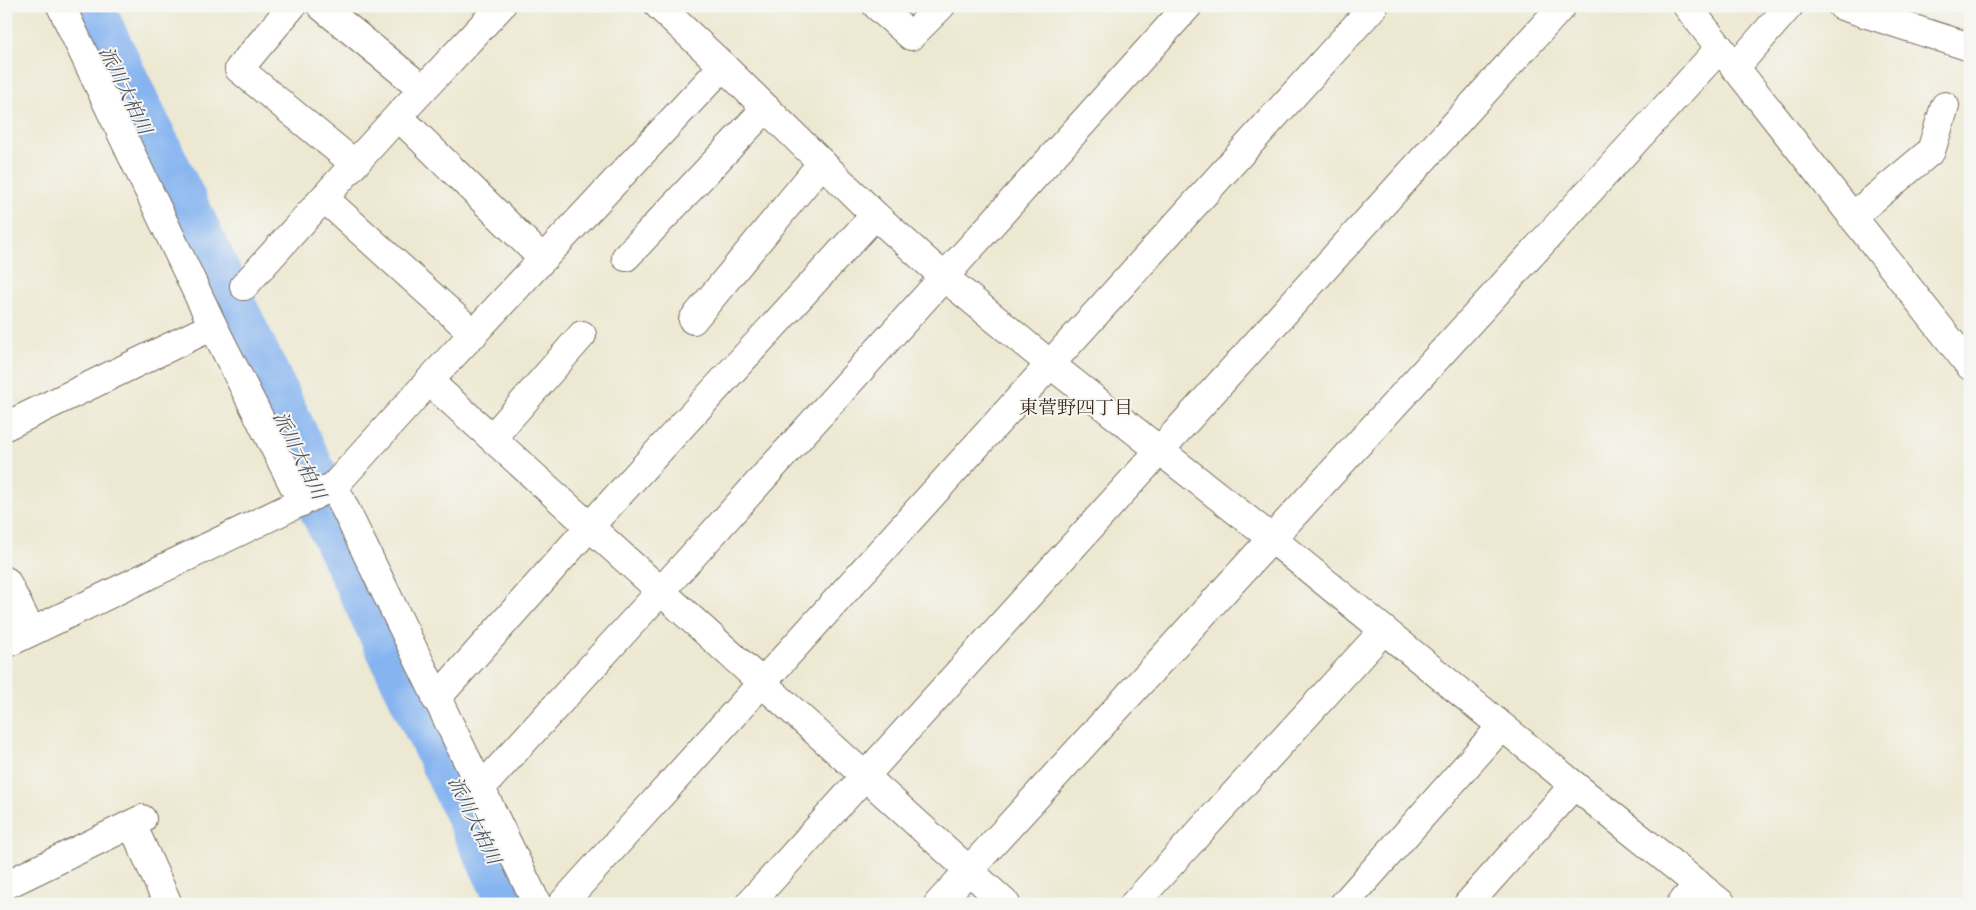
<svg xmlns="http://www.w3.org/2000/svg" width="1976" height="910" viewBox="0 0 1976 910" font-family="Cardo,'Noto Serif JP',serif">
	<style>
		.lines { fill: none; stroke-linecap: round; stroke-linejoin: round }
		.river { stroke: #85b4f0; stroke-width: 54 }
		.minor-casing { stroke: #796c5d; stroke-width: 30 }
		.minor { stroke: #fff; stroke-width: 28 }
		.labels { text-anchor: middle; stroke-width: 4; stroke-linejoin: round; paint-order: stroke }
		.water-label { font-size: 19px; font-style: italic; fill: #51535d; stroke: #f6f6f2 }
		.neighbourhood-label { font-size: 19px; fill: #3b2a1e; stroke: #f6f6f2 }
	</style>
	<rect width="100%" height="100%" fill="#f6f6f2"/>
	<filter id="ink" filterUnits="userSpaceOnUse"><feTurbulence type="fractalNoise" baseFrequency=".02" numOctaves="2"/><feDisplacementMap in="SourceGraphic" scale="10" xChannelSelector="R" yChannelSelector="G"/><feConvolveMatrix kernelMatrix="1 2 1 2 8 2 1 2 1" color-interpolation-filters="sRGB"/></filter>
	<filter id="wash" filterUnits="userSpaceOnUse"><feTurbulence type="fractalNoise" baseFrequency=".0096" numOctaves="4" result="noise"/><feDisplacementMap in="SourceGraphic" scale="20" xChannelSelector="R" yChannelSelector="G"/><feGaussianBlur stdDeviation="1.12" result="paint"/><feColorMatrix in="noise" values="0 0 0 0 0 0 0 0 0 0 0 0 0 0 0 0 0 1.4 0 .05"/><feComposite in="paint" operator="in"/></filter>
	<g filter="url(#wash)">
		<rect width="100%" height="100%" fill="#ede8d1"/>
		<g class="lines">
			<!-- river -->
			<polyline class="river" points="86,6 515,904"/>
		</g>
	</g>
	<g filter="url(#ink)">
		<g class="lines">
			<!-- minor casing -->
			<g class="minor-casing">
				<g id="minor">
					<polyline points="61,6 213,326 302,502"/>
					<polyline points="292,6 239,69 355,164"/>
					<polyline points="321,6 423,89"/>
					<polyline points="659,6 723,66 875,215 943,276 1050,364 1271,538 1574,785 1722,904"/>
					<polyline points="877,6 911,36 941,6"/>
					<polyline points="1687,6 1970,366"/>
					<polyline points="1842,6 1970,47"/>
					<polyline points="1735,68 1789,6"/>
					<polyline points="398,116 543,259"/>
					<polyline points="324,198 474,334"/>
					<polyline points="1852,217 1931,151 1945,106"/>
					<polyline points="626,257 766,108"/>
					<polyline points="244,286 398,116 501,6"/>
					<polyline points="693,320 822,163"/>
					<polyline points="429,381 1006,904"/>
					<polyline points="6,426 213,326"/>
					<polyline points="492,438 582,335"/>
					<polyline points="334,486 537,904"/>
					<polyline points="6,581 31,631"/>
					<polyline points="6,644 334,486 429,381 723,66"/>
					<polyline points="436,699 590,526 875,215"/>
					<polyline points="481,788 661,591 1188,6"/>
					<polyline points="132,824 168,904"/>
					<polyline points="6,885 142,819"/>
					<polyline points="562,904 1374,6"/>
					<polyline points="749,904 1562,6"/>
					<polyline points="938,904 1720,48"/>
					<polyline points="1134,904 1383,631"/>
					<polyline points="1344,904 1501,727"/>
					<polyline points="1468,904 1574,785"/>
					<polyline points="1681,904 1698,884"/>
				</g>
			</g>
			<!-- minor -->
			<use href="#minor" class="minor"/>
		</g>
	</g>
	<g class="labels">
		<!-- water labels -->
		<g class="water-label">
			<text transform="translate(126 90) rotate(64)" y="7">派川大柏川</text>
			<text transform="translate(300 455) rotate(64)" y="7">派川大柏川</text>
			<text transform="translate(475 820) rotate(64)" y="7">派川大柏川</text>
		</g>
		<!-- neighbourhood labels -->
		<g class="neighbourhood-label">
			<text x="1076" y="414">東菅野四丁目</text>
		</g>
	</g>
	<!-- margin -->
	<rect width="1976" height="910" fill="none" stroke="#f6f6f2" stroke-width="25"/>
</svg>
